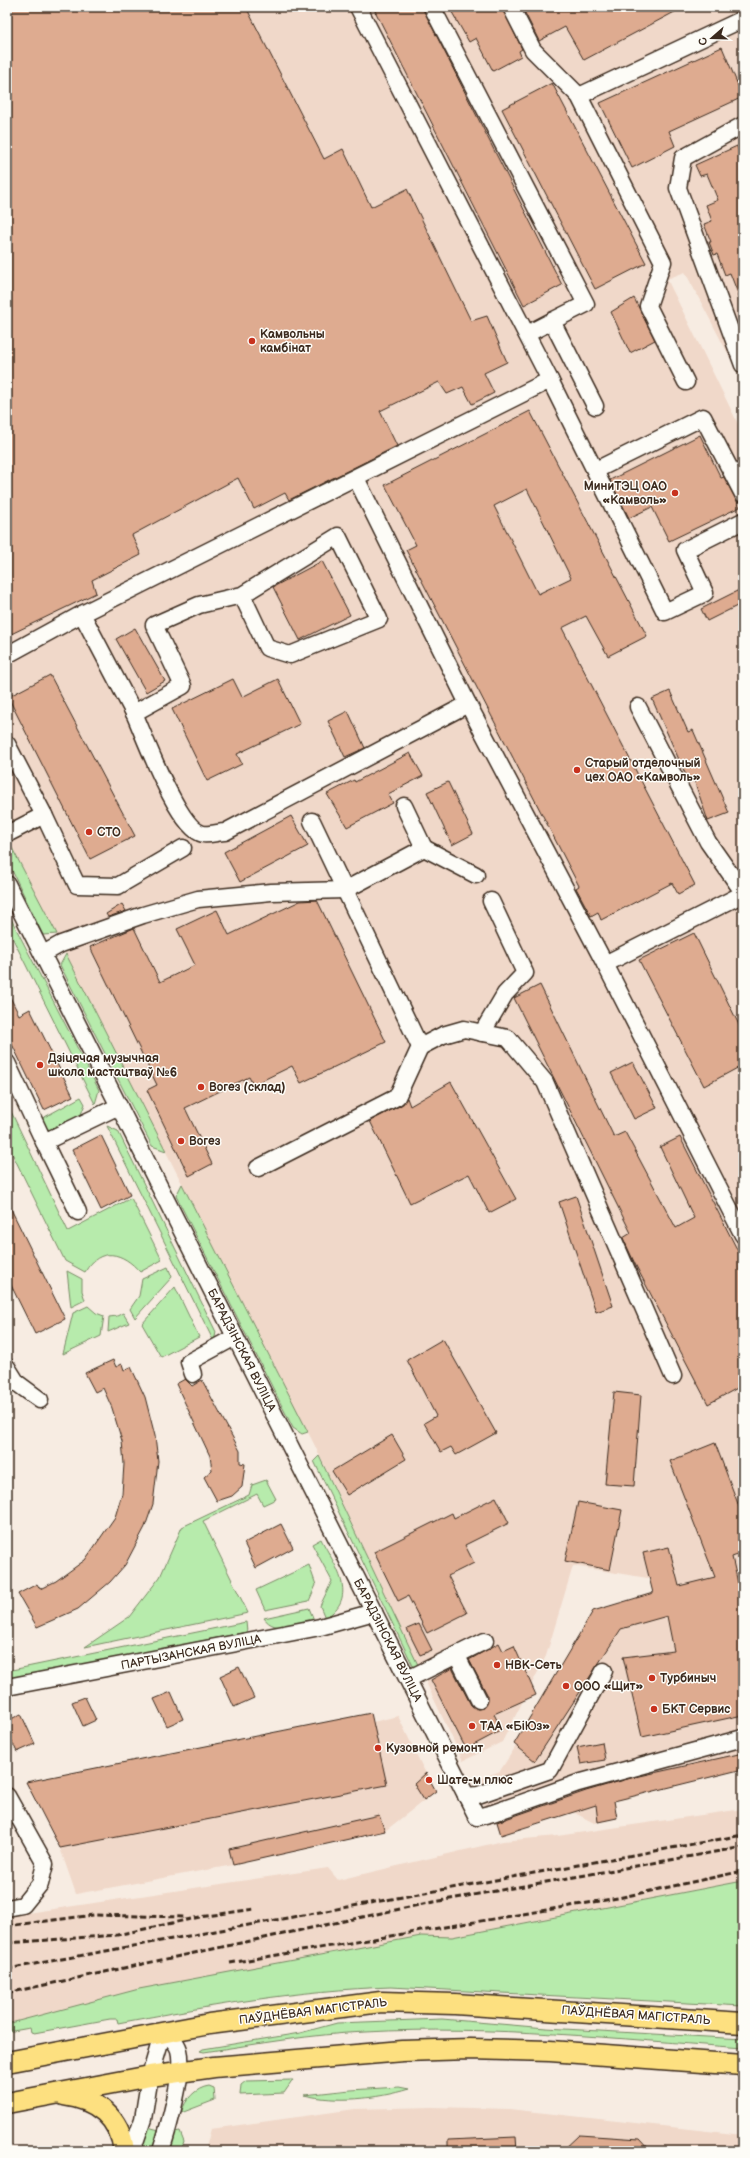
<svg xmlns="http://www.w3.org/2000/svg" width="750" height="2158" viewBox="0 0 750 2158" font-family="'Balsamiq Sans',sans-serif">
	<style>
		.built { fill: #f0d8c9 }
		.green { fill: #b7ebac; stroke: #798a65 }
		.building { fill: #deab90; stroke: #3b2a1e; fill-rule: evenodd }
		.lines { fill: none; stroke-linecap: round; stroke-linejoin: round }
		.minor-casing { stroke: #3b2a1e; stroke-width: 19 }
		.major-casing { stroke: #3b2a1e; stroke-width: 23 }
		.minor { stroke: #fdfcf7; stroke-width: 16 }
		.major { stroke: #fde080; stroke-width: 20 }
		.rail { stroke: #3b2a1e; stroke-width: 3; stroke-dasharray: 6 3; stroke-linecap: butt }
		.poi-dot { fill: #c8321e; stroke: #fdfcf7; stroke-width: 1.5 }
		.labels { text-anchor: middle; stroke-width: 3; stroke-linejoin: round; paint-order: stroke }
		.poi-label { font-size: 12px; font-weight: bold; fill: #3b2a1e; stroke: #fdfcf7; text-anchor: start }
		.street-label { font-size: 12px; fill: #3b2a1e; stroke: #fdfcf7 }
	</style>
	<rect width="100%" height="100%" fill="#f7ece2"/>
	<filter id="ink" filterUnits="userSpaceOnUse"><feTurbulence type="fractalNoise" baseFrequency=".025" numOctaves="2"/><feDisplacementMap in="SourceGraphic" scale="8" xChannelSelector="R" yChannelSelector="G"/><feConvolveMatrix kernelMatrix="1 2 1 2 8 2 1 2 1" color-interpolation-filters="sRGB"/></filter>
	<g filter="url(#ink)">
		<!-- built -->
		<g class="built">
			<polygon points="7,7 743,7 743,382 685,272 667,279 743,434 743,1769 615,1801 617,1818 594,1823 573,1812 501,1835 493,1813 484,1807 474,1781 500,1771 516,1746 514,1743 593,1611 674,1587 660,1580 573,1566 546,1656 502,1742 463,1761 316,1448 7,838"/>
			<polygon points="371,1713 373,1722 398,1716 422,1766 436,1791 385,1831 233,1865 76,1894 60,1848 26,1782"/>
			<polygon points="743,1809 743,1881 452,1937 7,2029 7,1916 328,1868 338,1880 503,1841 557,1836"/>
			<polygon points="432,2107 509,2109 743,2135 743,2151 205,2151 211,2129 355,2109"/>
		</g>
		<!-- green -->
		<g class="green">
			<polygon points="12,848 57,934 43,935 7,860"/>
			<polygon points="7,911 99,1090 95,1104 7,927"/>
			<polygon points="66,954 166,1151 152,1146 60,965"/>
			<polygon points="81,1097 85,1104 80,1117 53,1131 45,1128 41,1119"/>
			<path d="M7,1103l61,128 63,-33 31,62 -22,12c-17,-20 -40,-26 -55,0l-20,-11 -58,-118z"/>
			<polygon points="107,1126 118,1131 216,1332 214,1342"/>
			<polygon points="182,1184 308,1432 302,1434 293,1428 176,1196"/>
			<polygon points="168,1267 172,1277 135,1318 130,1309 139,1296 142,1279"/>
			<polygon points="67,1271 82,1279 82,1291 85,1300 71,1307"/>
			<polygon points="175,1287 199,1337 161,1357 142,1324"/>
			<polygon points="88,1306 96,1313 104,1316 101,1336 63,1354 73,1313"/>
			<polygon points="123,1313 129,1323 108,1332 109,1317 117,1316"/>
			<polygon points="319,1456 419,1667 414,1668 314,1461"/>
			<polygon points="266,1480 276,1499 263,1505 257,1494 203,1521 248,1613 85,1647 129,1617 160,1577 182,1527 249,1495 252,1485"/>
			<path d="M321,1539c14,27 39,58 4,79l-5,-12 12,-25 -20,-37z"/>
			<polygon points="309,1565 316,1585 309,1601 265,1610 256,1590"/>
			<path d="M309,1608l5,12c-17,4 -39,14 -50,-2z"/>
			<polygon points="246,1622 247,1632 7,1680 7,1671"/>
			<path d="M743,1881v125l-352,-19c-92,3 -182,19 -273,36l-1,-4h-7l-76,14 -3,-1 -1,-4 -23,4v-8l132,-35 282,-53 31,1z"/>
			<path d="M442,2019l104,9 197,11v9c-125,-9 -252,-23 -377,-16 -54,2 -108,12 -162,20l-4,-1 3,-2 97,-16 37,-10z"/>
			<polygon points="293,2080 284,2093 240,2095 241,2085 246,2081"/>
			<path d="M209,2086l5,2 1,12 -34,13c4,-13 14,-25 28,-27z"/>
			<path d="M399,2087l10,2c-33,10 -72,14 -105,6l46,-5z"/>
			<polygon points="148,2127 159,2130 153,2151 141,2151"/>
			<polygon points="180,2132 184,2142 181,2151 169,2151 174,2133"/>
		</g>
		<!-- building -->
		<g class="building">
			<polygon points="7,7 246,7 324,159 343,149 371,207 407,189 471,321 487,316 507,362 484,373 494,393 472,404 463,387 447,394 439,382 380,411 397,446 289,500 285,493 254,509 238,478 132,535 141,555 92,580 96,593 7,636"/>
			<polygon points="373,7 422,7 562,285 524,305"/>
			<polygon points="449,7 502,7 522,49 519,51 521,56 493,71 476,38 469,42"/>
			<polygon points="522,7 684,7 584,60 565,27 539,41"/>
			<polygon points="722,47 743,97 669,131 675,146 632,168 600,103"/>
			<polygon points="552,83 646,263 595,289 502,109"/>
			<polygon points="737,146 743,161 742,304 730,273 725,275 717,254 714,255 709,242 711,242 704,224 712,221 706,205 718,200 707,174 700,176 695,165"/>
			<polygon points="634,298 655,340 630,353 611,312"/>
			<path d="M530,411l117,225 -39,20 -22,-40 -24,12 133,257 -17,9 -6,-11 -71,37 -3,-8 -7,4 -15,-28 3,-2 -173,-336 10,-5 -31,-60zM527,489l44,89 -33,16 -44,-88z"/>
			<polygon points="700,435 721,478 724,477 740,507 669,541 652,507 629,518 610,480"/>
			<polygon points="322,561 350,615 300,640 273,587"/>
			<polygon points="743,588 743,603 707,621 701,609"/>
			<polygon points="135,628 165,681 146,692 116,639"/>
			<polygon points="50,675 135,836 90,859 8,697"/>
			<polygon points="233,679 242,697 278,679 300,724 237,754 242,764 207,781 172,709"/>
			<polygon points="670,691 688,732 693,730 729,813 708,821 694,780 689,782 652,699"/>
			<polygon points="348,711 365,748 345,757 328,721"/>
			<polygon points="410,753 423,776 388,794 393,803 347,827 327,794 354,780 355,782"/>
			<polygon points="448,782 473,834 452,845 427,792"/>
			<polygon points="291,816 308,846 240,882 224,852"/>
			<polygon points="317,900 386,1042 301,1083 292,1066 253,1085 249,1077 185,1108 212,1164 189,1176 147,1090 157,1085 90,947 134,928 160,982 195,965 177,929 217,910 229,935 300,901"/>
			<polygon points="122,904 126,911 108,917 106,914"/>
			<polygon points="694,933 743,1033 743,1065 704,1086 639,960"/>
			<polygon points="540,985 614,1137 625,1132 676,1228 694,1218 660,1147 680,1137 743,1261 743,1385 708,1404 635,1264 623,1238 631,1233 514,998"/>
			<polygon points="7,991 19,1015 30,1009 73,1096 44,1110 7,1034"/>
			<polygon points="633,1062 657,1108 634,1119 611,1073"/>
			<polygon points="451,1082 516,1199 489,1213 469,1174 410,1203 370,1121 401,1105 407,1098 410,1106"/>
			<polygon points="101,1135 130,1195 101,1210 72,1150"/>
			<polygon points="576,1196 613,1306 596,1312 559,1202"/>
			<polygon points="7,1201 65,1319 35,1334 7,1277"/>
			<polygon points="443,1339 496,1433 456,1455 451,1447 441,1452 424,1423 436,1416 407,1360"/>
			<polygon points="113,1360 116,1367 122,1364 124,1370 131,1367 145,1397 155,1436 158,1461 153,1504 145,1527 125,1565 110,1582 78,1609 37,1627 18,1594 37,1584 40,1589 56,1581 85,1560 115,1517 122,1494 124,1464 122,1441 112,1408 103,1388 95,1392 85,1373"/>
			<polygon points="185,1379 192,1386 202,1380 240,1451 240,1463 245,1464 242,1487 232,1496 217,1501 204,1477 212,1470 210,1456 176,1384"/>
			<polygon points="614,1392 641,1395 634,1486 605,1484"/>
			<polygon points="392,1435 406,1459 347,1495 332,1471"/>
			<polygon points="715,1443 743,1517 743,1553 732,1557 743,1605 743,1715 642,1737 623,1657 674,1651 667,1616 621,1629 535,1761 514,1744 593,1611 653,1593 643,1553 669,1547 679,1586 715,1577 670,1461"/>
			<polygon points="496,1497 509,1523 465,1545 474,1563 448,1576 467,1613 427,1633 408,1596 398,1601 374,1552 452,1513 454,1518"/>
			<polygon points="578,1502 622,1510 610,1570 565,1561"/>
			<polygon points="281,1524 293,1548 256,1568 244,1543"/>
			<polygon points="419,1624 432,1650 420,1655 407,1629"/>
			<polygon points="499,1643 503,1651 514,1646 536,1695 494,1714 502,1730 466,1749 431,1680 452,1668 471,1705 478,1709 484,1708 488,1701 488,1696 469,1660"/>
			<polygon points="239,1667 254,1698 234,1707 220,1676"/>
			<polygon points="171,1692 183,1719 167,1726 154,1699"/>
			<polygon points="85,1697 96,1720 83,1726 72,1702"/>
			<polygon points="371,1713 387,1785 60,1848 26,1782"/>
			<polygon points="21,1714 35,1744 17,1752 7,1731 7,1721"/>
			<polygon points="602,1742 605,1760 581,1764 577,1747"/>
			<polygon points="743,1753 743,1769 614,1801 617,1818 598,1822 596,1805 501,1835 497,1822 586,1791 631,1778"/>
			<polygon points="426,1773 436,1791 424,1800 414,1784"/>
			<polygon points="379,1815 385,1831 233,1865 229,1849"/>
			<polygon points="579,2135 640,2139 651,2151 562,2151"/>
			<polygon points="516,2137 517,2151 448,2151 448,2140"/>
		</g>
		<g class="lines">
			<!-- minor casing -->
			<g class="minor-casing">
				<g id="minor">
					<polyline points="358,7 550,380"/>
					<polyline points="432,7 586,304 552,321 595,406"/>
					<polyline points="511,7 533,50 579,96 663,262 648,306 686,382"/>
					<polyline points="579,96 743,19"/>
					<polyline points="743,125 683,158 678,188 743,365"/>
					<polyline points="527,334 552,321"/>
					<polyline points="596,470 703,417 743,494"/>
					<polyline points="356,478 468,704 605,964 743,894"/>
					<polyline points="82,614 134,713 183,686 154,625 199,605 242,595 338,536 379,619 290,655 267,648 242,595"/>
					<polyline points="7,655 82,614 550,380 665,612 705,593 685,550 743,521"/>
					<polyline points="638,707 708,842 743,892"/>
					<path d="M134,713c11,24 44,116 69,121 6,1 16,-2 22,-2l243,-128"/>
					<polyline points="7,744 44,815 7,834"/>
					<polyline points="44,815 77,885 118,886 183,848"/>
					<polyline points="424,848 476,875"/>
					<polyline points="7,884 477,1817 493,1813 578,1783 743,1738"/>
					<polyline points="43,954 61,944 143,915 198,899 271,892 345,890 424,848 404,806"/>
					<polyline points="605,964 743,1235"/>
					<polyline points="482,1033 505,994 525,973 491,901"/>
					<polyline points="420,1047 443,1035 464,1029 508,1038 545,1082 673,1376"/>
					<polyline points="7,1063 44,1142 119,1106"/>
					<polyline points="44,1142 78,1212"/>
					<polyline points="258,1168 397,1097 420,1047 312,821"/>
					<polyline points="7,1367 17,1383 40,1400"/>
					<polyline points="193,1374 189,1362 235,1337"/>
					<polyline points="457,1656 479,1700"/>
					<polyline points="408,1679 485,1641"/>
					<polyline points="7,1687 320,1627 374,1612"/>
					<polyline points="7,1796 45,1864 40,1884 23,1905 7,1908"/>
					<polyline points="466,1796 478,1795 550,1770 604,1671"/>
					<path d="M132,2151l11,-32 7,-43 13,-44c7,5 14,10 16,18 6,21 -11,79 -18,101"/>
				</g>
			</g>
			<!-- major casing -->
			<g class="major-casing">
				<g id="major">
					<polyline points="7,2062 209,2024 381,2002 455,2004 743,2023"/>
					<path d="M64,2095c33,4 56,23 60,56"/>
					<polyline points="7,2103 150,2076 214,2067 403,2051 470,2049 550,2051 743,2065"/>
				</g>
			</g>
			<!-- minor -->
			<use href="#minor" class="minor"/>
			<!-- major -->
			<use href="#major" class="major"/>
			<!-- rail -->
			<g class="rail">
				<polyline points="7,1926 94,1915 184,1917"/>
				<polyline points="7,1943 117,1935 200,1917 254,1909"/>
				<polyline points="230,1963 618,1898 743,1871"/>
				<polyline points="7,1969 743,1835"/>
				<polyline points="7,1993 428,1903 743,1847"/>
			</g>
		</g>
	</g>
	<!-- markers -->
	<g class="poi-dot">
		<circle cx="252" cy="341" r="4"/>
		<circle cx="675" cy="493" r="4"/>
		<circle cx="577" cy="770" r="4"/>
		<circle cx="89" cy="832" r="4"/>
		<circle cx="40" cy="1065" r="4"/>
		<circle cx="201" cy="1087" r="4"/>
		<circle cx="181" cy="1141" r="4"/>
		<circle cx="497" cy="1665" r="4"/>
		<circle cx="652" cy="1678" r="4"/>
		<circle cx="566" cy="1686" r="4"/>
		<circle cx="654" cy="1709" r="4"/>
		<circle cx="472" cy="1726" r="4"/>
		<circle cx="378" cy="1748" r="4"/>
		<circle cx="429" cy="1780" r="4"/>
	</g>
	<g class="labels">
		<!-- poi labels -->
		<g class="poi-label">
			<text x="260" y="338">Камвольны<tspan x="260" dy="14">камбінат</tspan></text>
			<text x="667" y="490" text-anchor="end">МиниТЭЦ ОАО<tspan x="667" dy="14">«Камволь»</tspan></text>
			<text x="585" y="767">Старый отделочный<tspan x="585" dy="14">цех ОАО «Камволь»</tspan></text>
			<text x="97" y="836">СТО</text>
			<text x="48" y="1062">Дзіцячая музычная<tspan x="48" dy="14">школа мастацтваў №6</tspan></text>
			<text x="209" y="1091">Вогез (склад)</text>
			<text x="189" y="1145">Вогез</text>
			<text x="505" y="1669">НВК-Сеть</text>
			<text x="660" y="1682">Турбиныч</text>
			<text x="574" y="1690">ООО «Щит»</text>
			<text x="662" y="1713">БКТ Сервис</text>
			<text x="480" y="1730">ТАА «БіЮз»</text>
			<text x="386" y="1752">Кузовной ремонт</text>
			<text x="437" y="1784">Шате-м плюс</text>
		</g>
		<!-- street labels -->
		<g class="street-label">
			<text transform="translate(242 1350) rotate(63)" y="4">БАРАДЗІНСКАЯ ВУЛІЦА</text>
			<text transform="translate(388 1640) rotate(63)" y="4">БАРАДЗІНСКАЯ ВУЛІЦА</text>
			<text transform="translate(191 1652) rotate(-11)" y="4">ПАРТЫЗАНСКАЯ ВУЛІЦА</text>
			<text transform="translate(313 2011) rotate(-7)" y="4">ПАЎДНЁВАЯ МАГІСТРАЛЬ</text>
			<text transform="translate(636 2015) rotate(4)" y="4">ПАЎДНЁВАЯ МАГІСТРАЛЬ</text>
		</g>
	</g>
	<!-- margin -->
	<rect width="750" height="2158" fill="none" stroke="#fdfcf7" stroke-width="24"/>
	<rect x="12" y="12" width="726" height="2134" fill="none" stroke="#3b2a1e" stroke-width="1.5" filter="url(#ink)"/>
	<!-- north arrow -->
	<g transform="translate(712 38) rotate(250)" stroke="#fdfcf7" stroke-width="3" paint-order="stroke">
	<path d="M0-3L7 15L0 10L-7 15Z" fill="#3b2a1e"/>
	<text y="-6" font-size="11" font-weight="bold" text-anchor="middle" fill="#3b2a1e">С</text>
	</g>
</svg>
